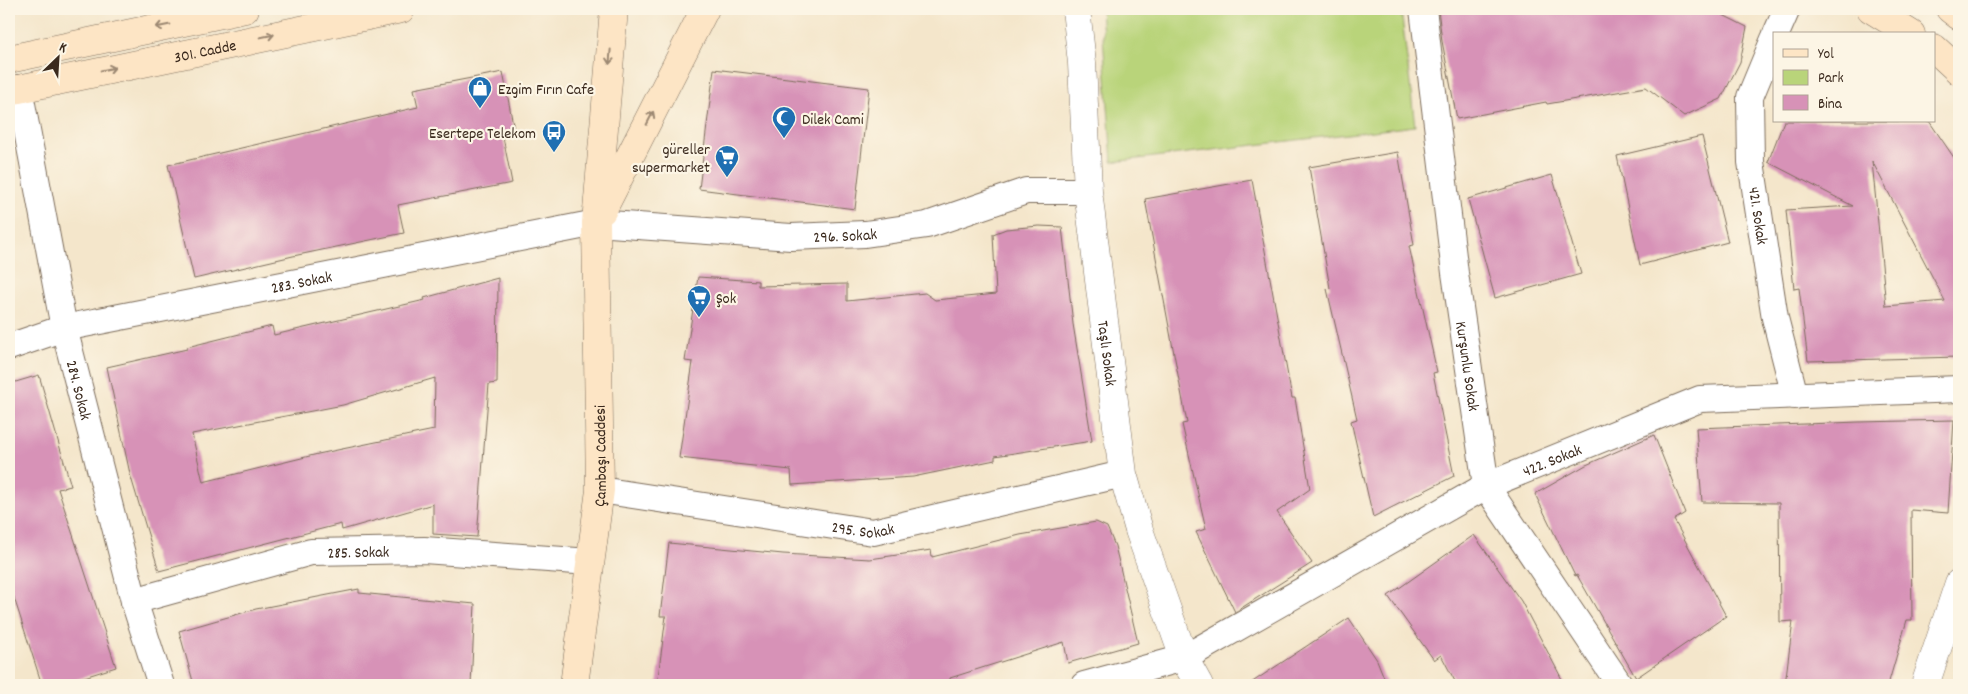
<svg xmlns="http://www.w3.org/2000/svg" width="1968" height="694" viewBox="0 0 1968 694" font-family="Dekko,sans-serif">
	<style>
		.green { fill: #b9d47a; stroke: #7a7f4c }
		.building { fill: #d792b7; fill-rule: evenodd }
		.lines { fill: none; stroke-linecap: round; stroke-linejoin: round }
		.minor-casing { stroke: #7c6c5b; stroke-width: 28 }
		.tertiary-casing { stroke: #7c6c5b; stroke-width: 29 }
		.secondary-casing { stroke: #7c6c5b; stroke-width: 29 }
		.minor { stroke: #fff; stroke-width: 26 }
		.tertiary { stroke: #fff; stroke-width: 28 }
		.secondary { stroke: #fde5c5; stroke-width: 28 }
		.oneway { stroke: #9c8872 }
		.labels { text-anchor: middle; stroke-width: 4.5; stroke-linejoin: round; paint-order: stroke }
		.street-label { font-size: 16px; fill: #3b2a1e; stroke: #fcf5e5 }
		.poi-label { font-size: 16px; fill: #3b2a1e; stroke: #fcf5e5; text-anchor: start }
	</style>
	<rect width="100%" height="100%" fill="#fcf5e5"/>
	<filter id="ink" filterUnits="userSpaceOnUse"><feTurbulence type="fractalNoise" baseFrequency=".02" numOctaves="2"/><feDisplacementMap in="SourceGraphic" scale="10" xChannelSelector="R" yChannelSelector="G"/><feConvolveMatrix kernelMatrix="1 2 1 2 8 2 1 2 1" color-interpolation-filters="sRGB"/></filter>
	<filter id="wash" filterUnits="userSpaceOnUse"><feTurbulence type="fractalNoise" baseFrequency=".0096" numOctaves="4" result="noise"/><feDisplacementMap in="SourceGraphic" scale="20" xChannelSelector="R" yChannelSelector="G"/><feGaussianBlur stdDeviation="1.12" result="paint"/><feColorMatrix in="noise" values="0 0 0 0 0 0 0 0 0 0 0 0 0 0 0 0 0 1.4 0 .05"/><feComposite in="paint" operator="in"/></filter>
	<g filter="url(#wash)">
		<rect width="100%" height="100%" fill="#f4e6cb"/>
		<!-- green -->
		<polygon class="green" points="1101,9 1401,9 1415,126 1112,162"/>
		<g id="blocks">
			<!-- building -->
			<g class="building">
				<polygon points="1438,9 1711,9 1747,27 1740,62 1721,99 1684,116 1646,87 1547,104 1546,102 1457,119 1442,41"/>
				<polygon points="714,69 869,88 855,209 699,189"/>
				<polygon points="503,72 515,135 503,137 512,183 398,205 404,233 293,256 194,279 168,165 418,107 414,89"/>
				<path d="M1784,121h145l30,44v192l-151,4 -9,-73 -5,1 -8,-79 67,-4 -85,-44zM1872,161l73,140 -59,5z"/>
				<polygon points="1702,136 1728,242 1640,265 1617,156"/>
				<polygon points="1398,152 1414,245 1409,246 1437,372 1433,373 1454,476 1373,517 1351,421 1357,419 1327,289 1330,288 1309,167"/>
				<polygon points="1552,175 1581,274 1495,298 1468,199"/>
				<polygon points="1252,180 1292,398 1295,398 1310,489 1277,512 1312,563 1235,612 1196,532 1206,529 1182,424 1187,423 1145,199"/>
				<polygon points="1039,226 1062,227 1073,324 1092,441 995,456 995,460 913,477 792,485 791,470 679,458 693,362 685,361 698,277 758,281 758,286 847,284 847,301 925,293 935,300 996,294 993,234 1006,229"/>
				<path d="M498,278l-1,105 -8,1 -12,153 -44,-3v-30l-91,26 -1,-6 -182,47 -29,-97 -23,-107 80,-18v-2l85,-21 2,9 151,-35 -1,-2zM435,378l-1,52 -116,24 -115,28 -11,-48 151,-29z"/>
				<polygon points="39,375 71,486 58,489 116,667 59,685 42,685 9,582 9,384"/>
				<polygon points="1954,420 1948,513 1911,510 1912,620 1907,620 1888,685 1785,685 1793,621 1780,622 1779,503 1702,502 1696,428 1859,422"/>
				<polygon points="1654,435 1685,513 1674,520 1726,616 1636,678 1577,575 1575,576 1535,494 1586,465"/>
				<polygon points="1096,522 1107,527 1115,546 1138,643 1068,663 1064,642 950,678 950,683 931,685 657,685 666,616 660,616 669,543 783,554 870,559 931,550 932,557 1020,535"/>
				<polygon points="1474,535 1521,601 1565,685 1457,685 1441,655 1434,660 1388,596"/>
				<polygon points="359,589 359,593 475,604 471,685 194,685 179,631 256,609"/>
				<polygon points="1349,618 1377,660 1387,685 1248,685"/>
			</g>
		</g>
	</g>
	<g filter="url(#ink)">
		<use href="#blocks" fill-opacity="0" stroke="#7c6c5b" stroke-width="1"/>
		<g class="lines">
			<!-- minor casing -->
			<g class="minor-casing">
				<g id="minor">
					<path id="s1" d="M1423,9l32,264 31,213 134,199"/>
					<polyline points="1776,34 1787,9"/>
					<path id="s2" d="M1774,39l-24,58 1,65 24,156 20,78"/>
					<path id="s3" d="M19,88l45,240 70,273 27,84"/>
					<path id="s4" d="M9,347l55,-19 532,-105 195,14 74,-3 62,-9 99,-34h62"/>
					<path id="s5" d="M600,490l273,42 250,-58"/>
					<path id="s6" d="M134,601l177,-49 113,-2 166,12"/>
					<path id="s7" d="M1084,685l100,-27 302,-172 214,-87 259,-10"/>
				</g>
			</g>
			<!-- tertiary casing -->
			<g class="tertiary-casing">
				<g id="tertiary">
					<path id="s8" d="M1076,9l6,54 6,128 35,283 16,56 45,128 15,27"/>
					<polyline points="1925,685 1959,583"/>
				</g>
			</g>
			<!-- secondary casing -->
			<g class="secondary-casing">
				<g id="secondary">
					<polyline points="1871,9 1911,34"/>
					<polyline points="1950,9 1959,16"/>
					<polyline points="1934,48 1959,71"/>
					<polyline points="9,59 245,9"/>
					<path id="s9" d="M9,91l392,-82"/>
					<polyline points="602,211 705,9"/>
					<path id="s10" d="M574,685l26,-195 -4,-267 18,-214"/>
				</g>
			</g>
			<!-- minor -->
			<use href="#minor" class="minor"/>
			<!-- tertiary -->
			<use href="#tertiary" class="tertiary"/>
			<!-- secondary -->
			<use href="#secondary" class="secondary"/>
		</g>
		<!-- one-way arrows -->
		<defs><path id="oneway-shaft" d="M-6 0H5M1.5-3L5.5 0L1.5 3" fill="none" stroke-width="1.6" stroke-linecap="round" stroke-linejoin="round" transform="scale(1.25)"/></defs>
		<g class="oneway">
			<use href="#oneway-shaft" transform="translate(163 26) rotate(168)"/>
			<use href="#oneway-shaft" transform="translate(267 36) rotate(-12)"/>
			<use href="#oneway-shaft" transform="translate(610 57) rotate(95)"/>
			<use href="#oneway-shaft" transform="translate(108 69) rotate(-12)"/>
			<use href="#oneway-shaft" transform="translate(650 118) rotate(-63)"/>
		</g>
	</g>
	<!-- icons -->
	<defs>
		<g id="shop-pin" transform="scale(1.25)"><path d="M0 17L-7.5 6A9.5 9.5 0 1 1 7.5 6Z" fill="#1f6fb2" stroke="#fcf5e5"/><path d="M-5-2.5h2.3a2.7 3.5 0 0 1 5.4 0H5L5.5 6h-11ZM-1.5-2.5h3a1.5 2.3 0 0 0-3 0Z" fill="#fff"/></g>
		<g id="mosque-pin" transform="scale(1.25)"><path d="M0 17L-7.5 6A9.5 9.5 0 1 1 7.5 6Z" fill="#1f6fb2" stroke="#fcf5e5"/><path d="M3.5-4.9A6 6 0 1 0 3.5 4.9A5 5 0 1 1 3.5-4.9Z" fill="#fff"/></g>
		<g id="bus-pin" transform="scale(1.25)"><path d="M0 17L-7.5 6A9.5 9.5 0 1 1 7.5 6Z" fill="#1f6fb2" stroke="#fcf5e5"/><path d="M-5-6H5V4H4V6H2V4H-2V6H-4V4H-5ZM-3.5-4V0h7V-4ZM-3.5 1.2v1.5H-2V1.2ZM2 1.2v1.5H3.5V1.2Z" fill="#fff"/></g>
		<g id="supermarket-pin" transform="scale(1.25)"><path d="M0 17L-7.5 6A9.5 9.5 0 1 1 7.5 6Z" fill="#1f6fb2" stroke="#fcf5e5"/><path d="M-6-5.5h2.5l.6 2H6L4.5 2H-2.5L-4.4-4H-6ZM-1.5 3.2a1.3 1.3 0 1 0 .1 0ZM3 3.2a1.3 1.3 0 1 0 .1 0Z" fill="#fff"/></g>
	</defs>
	<g fill-rule="evenodd">
		<use href="#shop-pin" x="480" y="88"/>
		<use href="#mosque-pin" x="784" y="118"/>
		<use href="#bus-pin" x="554" y="132"/>
		<use href="#supermarket-pin" x="727" y="157"/>
		<use href="#supermarket-pin" x="699" y="297"/>
	</g>
	<g class="labels">
		<!-- street labels -->
		<g class="street-label">
			<text dy="6" stroke="none"><textPath href="#s9" startOffset="200">301. Cadde</textPath></text>
			<text dy="6" stroke="none"><textPath href="#s2" startOffset="182">421. Sokak</textPath></text>
			<text dy="6" stroke="none"><textPath href="#s4" startOffset="850">296. Sokak</textPath></text>
			<text dy="6" stroke="none"><textPath href="#s4" startOffset="300">283. Sokak</textPath></text>
			<text dy="6" stroke="none"><textPath href="#s8" startOffset="346">Taşlı Sokak</textPath></text>
			<text dy="6" stroke="none"><textPath href="#s1" startOffset="360">Kurşunlu Sokak</textPath></text>
			<text dy="6" stroke="none"><textPath href="#s3" startOffset="308">284. Sokak</textPath></text>
			<text dy="6" stroke="none"><textPath href="#s10" startOffset="231">Çambaşı Caddesi</textPath></text>
			<text dy="6" stroke="none"><textPath href="#s7" startOffset="522">422. Sokak</textPath></text>
			<text dy="6" stroke="none"><textPath href="#s5" startOffset="266">295. Sokak</textPath></text>
			<text dy="6" stroke="none"><textPath href="#s6" startOffset="231">285. Sokak</textPath></text>
		</g>
		<!-- poi labels -->
		<g class="poi-label">
			<text x="498" y="94">Ezgim Fırın Cafe</text>
			<text x="802" y="124">Dilek Cami</text>
			<text x="536" y="138" text-anchor="end">Esertepe Telekom</text>
			<text x="710" y="154" text-anchor="end">güreller<tspan x="710" dy="18">supermarket</tspan></text>
			<text x="716" y="303">Şok</text>
		</g>
	</g>
	<!-- margin -->
	<rect width="1968" height="694" fill="none" stroke="#fcf5e5" stroke-width="30"/>
	<!-- legend -->
	<rect x="1773" y="32" width="162" height="90" fill="#fcf5e5" stroke="#afa495"/>
	<rect x="1783" y="49" width="25" height="8" fill="#fde5c5" stroke="#afa495"/>
	<text x="1818" y="58" font-size="15" fill="#3b2a1e">Yol</text>
	<rect x="1783" y="70" width="25" height="15" fill="#b9d47a" stroke="#afa495"/>
	<text x="1818" y="82" font-size="15" fill="#3b2a1e">Park</text>
	<rect x="1783" y="95" width="25" height="15" fill="#d792b7" stroke="#afa495"/>
	<text x="1818" y="108" font-size="15" fill="#3b2a1e">Bina</text>
	<!-- north arrow -->
	<g transform="translate(58 58) rotate(25)" stroke="#fcf5e5" stroke-width="4" paint-order="stroke">
	<path d="M0-4L9 19L0 12L-9 19Z" fill="#3b2a1e"/>
	<text y="-8" font-size="14" font-weight="bold" text-anchor="middle" fill="#3b2a1e">K</text>
	</g>
</svg>
